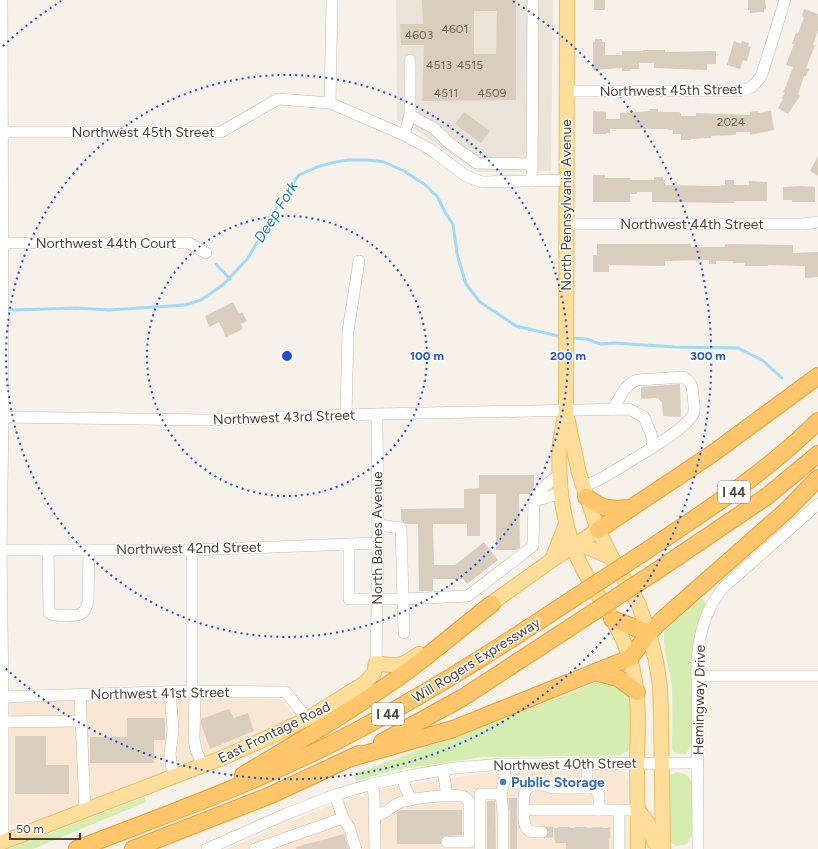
<svg xmlns="http://www.w3.org/2000/svg" width="818" height="849" viewBox="0 0 818 849" font-family="Figtree,sans-serif">
	<style>
		.residential { fill: #eae3d7 }
		.commercial { fill: #f9e7d4 }
		.green { fill: #d5edb0 }
		.lines { fill: none; stroke-linecap: round; stroke-linejoin: round }
		.stream { stroke: #a2d9f6; stroke-width: 3 }
		.building { fill: #d9cdbe; fill-rule: evenodd }
		.minor-tunnel { stroke: #d4cfc6; stroke-width: 11; stroke-dasharray: 11 5.5; stroke-linecap: butt }
		.minor-casing { stroke: #c3b9ab; stroke-width: 12 }
		.major-casing { stroke: #eebb60; stroke-width: 16 }
		.highway-casing { stroke: #ea9b30; stroke-width: 18 }
		.minor { stroke: #fff; stroke-width: 11 }
		.major { stroke: #ffdd9a; stroke-width: 14 }
		.highway { stroke: #ffc66c; stroke-width: 16 }
		.highway-bridge-casing { stroke: #ea9b30; stroke-width: 18; stroke-linecap: butt }
		.highway-bridge { stroke: #ffc66c; stroke-width: 16 }
		.ring { fill: none; stroke: #1d4ed8; stroke-width: 2; stroke-dasharray: 2 4 }
		.shop-dot { fill: #3f7fe0; stroke: #fff; stroke-width: 1.5 }
		.labels { text-anchor: middle; stroke-width: 3; stroke-linejoin: round; paint-order: stroke }
		.number-label { font-size: 12px; fill: #6e6559 }
		.shield { fill: #fff; stroke: #817b73; stroke-width: 1 }
		.shield-label { font-size: 13px; font-weight: bold; fill: #4b4237 }
		.street-label { font-size: 14px; fill: #4b4237; stroke: #fff }
		.shop-label { font-size: 14px; font-weight: bold; fill: #366cbe; stroke: #fff; text-anchor: start }
		.water-label { font-size: 15px; font-style: italic; fill: #247caf; stroke: #fff }
		.centre { fill: #1d4ed8; stroke: #fff; stroke-width: 2 }
		.ring-label { font-size: 12px; text-anchor: middle; font-weight: bold; fill: #1d4ed8; stroke: #fff; stroke-width: 3; stroke-linejoin: round; paint-order: stroke }
	</style>
	<rect width="100%" height="100%" fill="#f6f2ea"/>
	<!-- residential -->
	<polygon class="residential" points="396,0 553,0 551,171 477,172 412,127 397,120"/>
	<!-- commercial -->
	<g class="commercial">
		<polygon points="223,698 280,699 289,707 292,715 283,726 243,744 19,829 10,824 7,819 7,704 16,700"/>
		<polygon points="621,769 628,779 629,849 226,849 325,807 391,787 477,774"/>
	</g>
	<!-- green -->
	<g class="green">
		<path d="M699,595l7,9 -7,17 -4,13 -3,21v89l-6,10h-7l-5,-2 -2,-5c0,-19 1,-39 0,-58 -1,-16 -12,-48 -7,-60 5,-14 23,-25 34,-34z"/>
		<polygon points="601,680 615,682 626,692 631,703 632,743 628,751 621,755 483,757 395,770 356,781 354,774 574,692"/>
		<path d="M677,772c8,1 11,4 15,10v53l-5,9 -11,2 -5,-3 -5,-6 1,-56 4,-6z"/>
		<polygon points="145,797 146,802 33,849 7,849"/>
	</g>
	<g class="lines">
		<!-- stream -->
		<g class="stream">
			<polyline points="216,264 230,279"/>
			<polyline points="6,308 14,310 77,308 109,310 185,305 201,300 224,284 248,258 286,192 299,175 317,167 335,162 348,160 368,160 384,162 404,171 424,184 437,196 446,214 453,224 457,254 466,284 480,302 516,326 562,337"/>
			<polyline points="569,338 587,339 600,344 614,343 675,347 738,348 762,360 782,378"/>
		</g>
	</g>
	<!-- building -->
	<g class="building">
		<path d="M422,0h94v100l-94,1 2,-56h-23l-1,-21h23zM474,11h23l-1,43h-22z"/>
		<rect x="594" y="0" width="11" height="10"/>
		<polygon points="748,0 765,0 766,9 764,9 764,12 750,13 750,10 748,10"/>
		<polygon points="804,9 818,14 818,30 813,45 815,45 806,68 809,69 806,76 804,76 798,94 800,96 788,114 778,108 783,99 782,98 785,93 783,92 786,86 793,67 786,65 794,44 792,44 796,33 798,34 804,17 802,16"/>
		<polygon points="595,39 602,39 602,42 605,42 605,55 622,55 622,51 643,51 643,50 665,50 665,52 716,51 716,64 707,64 707,70 654,68 654,63 639,63 639,69 630,69 630,71 622,71 622,68 593,70 593,42 595,42"/>
		<polygon points="734,41 741,44 742,41 749,43 748,46 751,47 747,61 743,60 740,69 727,65"/>
		<polygon points="650,109 658,109 658,112 679,112 681,113 681,116 696,116 696,113 750,115 750,112 758,111 758,113 771,111 774,130 750,135 750,132 736,132 736,135 711,136 711,138 691,139 691,140 681,140 681,134 673,134 673,130 668,130 668,129 610,129 610,133 606,133 606,134 594,134 593,133 593,111 606,112 606,119 620,119 620,113 650,111"/>
		<polygon points="464,112 490,131 481,143 455,124"/>
		<polygon points="818,156 818,176 810,171"/>
		<polygon points="593,175 605,175 605,178 630,178 630,180 654,180 654,177 663,177 663,180 665,180 665,185 719,186 725,185 725,180 734,180 734,185 749,185 749,181 767,182 767,201 734,201 734,203 652,202 652,192 637,192 637,194 630,194 630,202 593,202"/>
		<polygon points="801,186 815,187 815,202 792,202 792,200 783,200 783,187"/>
		<polygon points="597,244 691,244 691,247 725,247 725,244 793,245 793,253 818,252 818,277 805,278 805,266 768,265 768,266 745,266 745,263 733,263 733,261 716,261 716,264 709,264 709,260 665,261 665,266 609,265 609,272 593,272 593,255 597,255"/>
		<polygon points="233,302 239,314 242,312 247,321 241,324 243,329 226,337 219,322 209,327 205,316"/>
		<polygon points="680,384 681,417 663,416 662,403 658,398 641,399 641,387"/>
		<polygon points="479,475 534,475 534,486 530,494 519,494 520,548 516,550 496,550 496,494 480,494 480,536 467,536 467,524 433,524 434,565 455,565 484,542 498,560 467,584 463,579 433,579 433,591 419,591 418,524 407,524 401,521 401,509 464,508 464,489 479,488"/>
		<polygon points="229,709 234,718 248,713 254,731 210,749 201,724 201,719"/>
		<polygon points="127,718 165,718 165,740 154,740 154,763 90,763 90,737 127,737"/>
		<polygon points="15,736 46,736 46,765 69,765 69,794 15,794"/>
		<polygon points="508,798 517,798 517,849 510,849 510,812"/>
		<polygon points="487,801 495,801 496,849 487,849"/>
		<polygon points="401,810 462,810 462,835 444,836 441,839 441,844 397,844 397,812"/>
		<polygon points="554,828 609,828 609,849 566,849 566,843 555,843"/>
		<polygon points="344,834 349,849 296,849 296,847"/>
	</g>
	<g class="lines">
		<!-- minor-tunnel -->
		<polyline class="minor-tunnel" points="542,832 610,833"/>
		<!-- minor casing -->
		<g class="minor-casing">
			<g id="minor">
				<polyline points="2,0 3,417 1,550 3,697 3,842"/>
				<polyline points="410,60 410,115 435,129 449,143 477,163 532,164"/>
				<path d="M567,91h172c12,-2 18,-7 23,-17l23,-74"/>
				<polyline points="330,103 332,0"/>
				<polyline points="2,132 221,132 278,99 330,103 404,135 430,149 466,176 482,182 567,180"/>
				<polyline points="404,135 410,115"/>
				<polyline points="532,181 533,0"/>
				<polyline points="566,224 804,224 818,222"/>
				<polyline points="3,243 189,243 206,253"/>
				<path d="M613,409c7,-11 12,-26 25,-29l45,-3c8,4 9,8 10,17 0,6 2,13 1,18 -3,12 -32,29 -42,36"/>
				<polyline points="346,415 348,331 359,261"/>
				<polyline points="3,417 206,420 377,414 629,409 644,417 653,439 652,448 604,477 583,487"/>
				<polyline points="534,501 562,493"/>
				<polyline points="378,525 401,528 403,599 468,596 533,546 534,501 541,489 560,474"/>
				<polyline points="349,544 349,599 403,599 404,633"/>
				<polyline points="1,550 192,550 378,543"/>
				<path d="M48,550l1,63c5,3 28,4 33,0 4,-2 5,-8 6,-12l1,-51"/>
				<polyline points="376,663 378,543 377,414"/>
				<polyline points="697,676 818,676"/>
				<polyline points="192,691 192,550"/>
				<polyline points="195,691 194,739 196,750 203,766"/>
				<polyline points="170,692 173,730 170,754 173,777"/>
				<polyline points="80,694 85,811"/>
				<polyline points="0,697 192,691 286,692 307,719"/>
				<polyline points="3,722 81,721"/>
				<polyline points="587,763 587,788"/>
				<polyline points="443,770 447,796"/>
				<polyline points="403,777 405,787 411,800"/>
				<polyline points="372,784 374,794 375,849"/>
				<polyline points="335,795 343,818 349,827 356,849"/>
				<polyline points="533,810 638,810"/>
				<path d="M374,815c11,0 16,-8 25,-12 11,-5 52,-9 63,-7 4,1 5,3 7,6v40h-22"/>
				<path d="M542,832c-5,0 -11,1 -15,-3 -4,-5 -3,-12 -3,-18 0,-6 -1,-14 1,-19 3,-10 20,-8 28,-4h39l3,1 4,6v15"/>
				<polyline points="207,849 286,814 335,795 372,784 414,775 454,768 504,764 698,763"/>
				<polyline points="255,849 343,818"/>
				<polyline points="480,849 480,794 501,794"/>
				<polyline points="503,849 503,812 501,794 505,778 504,764"/>
				<polyline points="619,849 619,810"/>
				<path d="M698,849l-1,-188c2,-27 9,-54 27,-74l94,-83"/>
			</g>
		</g>
		<!-- major casing -->
		<g class="major-casing">
			<g id="major">
				<path d="M567,0l-1,411c-2,11 -5,22 -6,33 -3,43 4,91 25,129 16,28 36,55 45,86 10,34 8,68 7,102 0,29 1,59 1,88"/>
				<polyline points="567,417 579,473 598,530 612,558 638,603 649,633 656,661 660,686 661,716 663,849"/>
				<polyline points="573,546 587,547 612,558"/>
				<polyline points="552,560 566,524"/>
				<polyline points="482,610 552,560 598,530"/>
				<polyline points="638,810 648,823 653,840 660,849"/>
				<path d="M0,843l222,-85 45,-20 40,-19 58,-36 9,-10 2,-10c23,4 24,4 43,-9"/>
			</g>
		</g>
		<!-- highway casing -->
		<g class="highway-casing">
			<g id="highway">
				<path d="M586,497c17,12 24,13 44,11"/>
				<polyline points="598,530 712,454 818,376"/>
				<path d="M643,553c61,-41 123,-80 175,-132"/>
				<polyline points="655,572 766,497 818,454"/>
				<polyline points="612,619 649,633"/>
				<polyline points="595,672 618,678 637,692"/>
				<polyline points="382,742 462,698 580,621"/>
				<polyline points="351,758 453,729 630,658 649,633 662,620 787,510 818,478"/>
				<path d="M243,775c55,-33 110,-65 163,-103 29,-21 57,-46 86,-68"/>
				<path d="M77,849c85,-33 172,-64 254,-105 83,-42 160,-91 237,-142"/>
				<polyline points="133,849 271,795 359,754"/>
			</g>
		</g>
		<!-- minor -->
		<use href="#minor" class="minor"/>
		<!-- major -->
		<use href="#major" class="major"/>
		<!-- highway -->
		<use href="#highway" class="highway"/>
		<!-- highway-bridge casing -->
		<g class="highway-bridge-casing">
			<g id="highway-bridge">
				<polyline points="568,602 643,553"/>
				<polyline points="580,621 655,572"/>
			</g>
		</g>
		<!-- highway-bridge -->
		<use href="#highway-bridge" class="highway-bridge"/>
	</g>
	<!-- distance rings -->
	<g class="ring">
		<circle cx="287" cy="356" r="140"/>
		<circle cx="287" cy="356" r="281"/>
		<path d="M3 46A421 421 0 0 1 61 1M513 1A421 421 0 1 1 3 666"/>
	</g>
	<!-- markers -->
	<circle class="shop-dot" cx="503" cy="782" r="4"/>
	<g class="labels">
		<!-- number labels -->
		<g class="number-label">
			<text x="455" y="33">4601</text>
			<text x="419" y="39">4603</text>
			<text x="439" y="69">4513</text>
			<text x="470" y="69">4515</text>
			<text x="446" y="97">4511</text>
			<text x="492" y="97">4509</text>
			<text x="731" y="126">2024</text>
		</g>
		<!-- shield labels -->
		<g class="shield">
			<rect x="718" y="481" width="32" height="22" rx="3"/>
			<rect x="372" y="703" width="32" height="22" rx="3"/>
		</g>
		<g class="shield-label">
			<text x="734" y="497">I 44</text>
			<text x="388" y="719">I 44</text>
		</g>
		<!-- street labels -->
		<g class="street-label">
			<text transform="translate(671 90) rotate(-1)" y="5">Northwest 45th Street</text>
			<text x="143" y="137">Northwest 45th Street</text>
			<text transform="translate(566 205) rotate(-90)" y="5">North Pennsylvania Avenue</text>
			<text x="692" y="229">Northwest 44th Street</text>
			<text x="106" y="248">Northwest 44th Court</text>
			<text transform="translate(284 417) rotate(-2)" y="5">Northwest 43rd Street</text>
			<text transform="translate(377 538) rotate(-90)" y="5">North Barnes Avenue</text>
			<text transform="translate(189 548) rotate(-1)" y="5">Northwest 42nd Street</text>
			<text transform="translate(476 660) rotate(-32)" y="5">Will Rogers Expressway</text>
			<text transform="translate(160 693) rotate(-1)" y="5">Northwest 41st Street</text>
			<text transform="translate(699 700) rotate(-89)" y="5">Hemingway Drive</text>
			<text transform="translate(274 732) rotate(-26)" y="5">East Frontage Road</text>
			<text transform="translate(565 764) rotate(-1)" y="5">Northwest 40th Street</text>
		</g>
		<!-- shop labels -->
		<g class="shop-label">
			<text x="511" y="787">Public Storage</text>
		</g>
		<!-- water labels -->
		<g class="water-label">
			<text transform="translate(276 212) rotate(-58)" y="5">Deep Fork</text>
		</g>
	</g>
	<circle cx="287" cy="356" r="6" class="centre"/>
	<g class="ring-label">
		<text x="427" y="360">100 m</text>
		<text x="568" y="360">200 m</text>
		<text x="708" y="360">300 m</text>
	</g>
	<!-- scale -->
	<path d="M10 833v6h70v-6" fill="none" stroke="#4b4237" stroke-width="2"/>
	<text x="16" y="833" font-size="12" fill="#4b4237" stroke="#ffffff" stroke-width="3" paint-order="stroke">50 m</text>
</svg>
